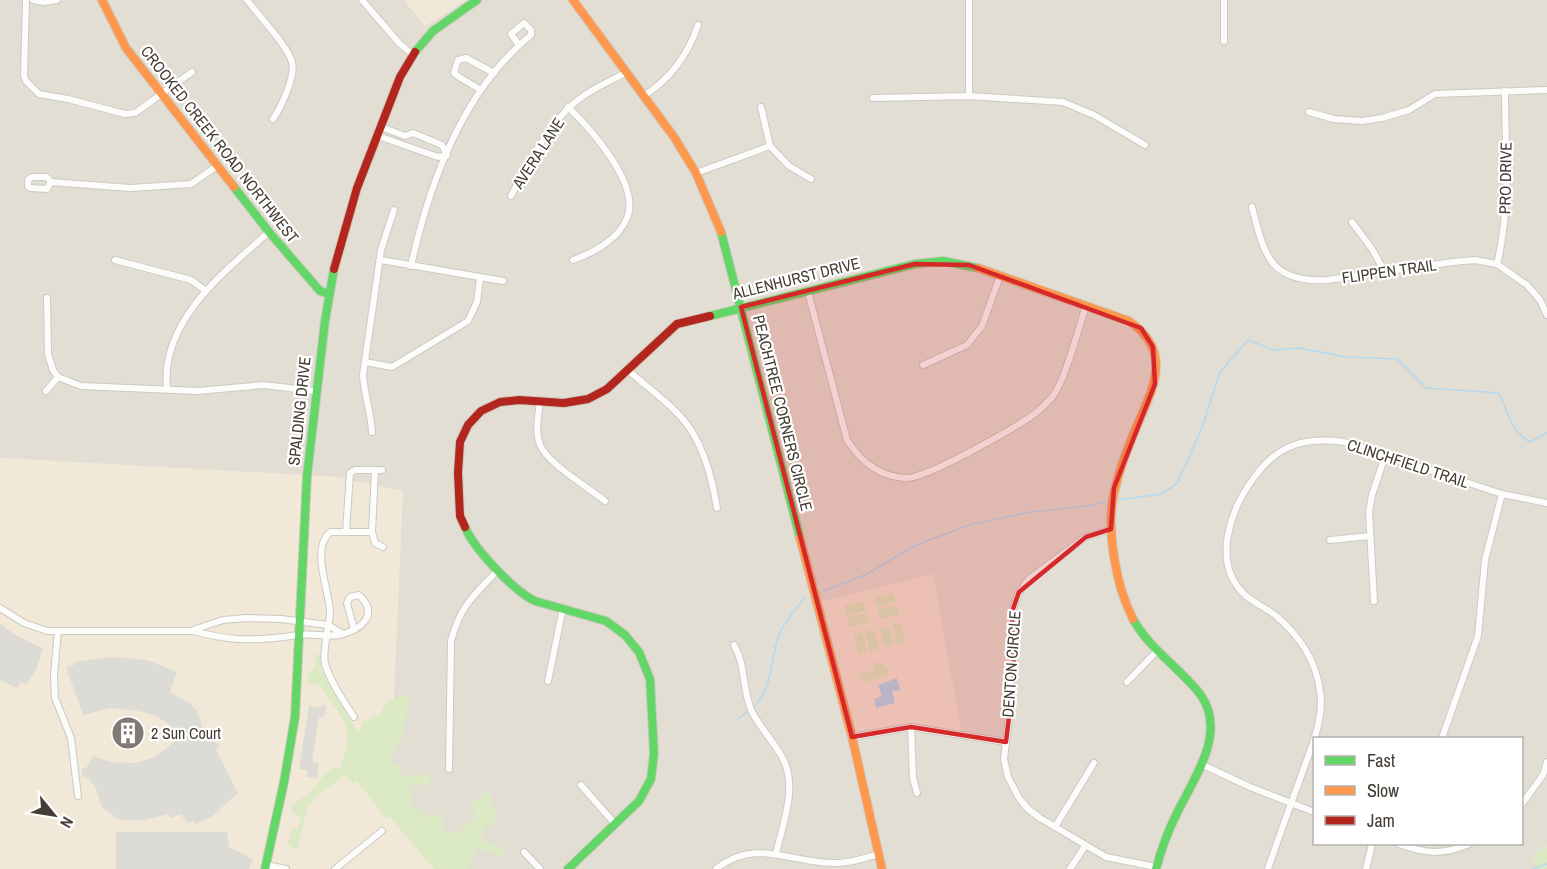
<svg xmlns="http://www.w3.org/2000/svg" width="1547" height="869" viewBox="0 0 1547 869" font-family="'Archivo Narrow',sans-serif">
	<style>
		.residential { fill: #e3ded3; fill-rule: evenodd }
		.commercial { fill: #f2e8d7 }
		.green { fill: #dbeac4 }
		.parking { fill: #dddbd6 }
		.water { fill: #b4d8ef }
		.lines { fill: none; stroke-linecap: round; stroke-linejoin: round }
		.stream { stroke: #b4d8ef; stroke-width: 1.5 }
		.street-casing { stroke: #cccac4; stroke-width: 8 }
		.fast-casing { stroke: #cec9bd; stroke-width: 10 }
		.slow-casing { stroke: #cec9bd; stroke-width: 10 }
		.jam-casing { stroke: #cec9bd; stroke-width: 10 }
		.street { stroke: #fcfcfb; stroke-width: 6 }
		.fast { stroke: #63d668; stroke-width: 8 }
		.slow { stroke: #ff974d; stroke-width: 8 }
		.jam { stroke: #b3261e; stroke-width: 8 }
		.marked { fill: #d62828; fill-opacity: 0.2; stroke: #d62828; stroke-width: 4.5; stroke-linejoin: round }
		.labels { text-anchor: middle; stroke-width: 4.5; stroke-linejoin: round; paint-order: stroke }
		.street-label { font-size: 16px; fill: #443d33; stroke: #fff }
		.poi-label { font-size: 16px; fill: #443d33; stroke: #fff; text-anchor: start }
	</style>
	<rect width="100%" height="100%" fill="#eeece6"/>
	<!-- residential -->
	<path class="residential" d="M0,0h404l21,26 41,-26h1081v846l-13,9 3,14h-1082l-65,-82 -54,-310 -336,-19zM1314,738h208v106h-208z"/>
	<!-- commercial -->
	<g class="commercial">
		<polygon points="404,0 466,0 425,26"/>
		<polygon points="0,458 336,477 403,491 390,787 455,869 0,869"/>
		<polygon points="933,574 962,736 922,727 895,725 851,735 815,603"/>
	</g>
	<!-- green -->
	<g class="green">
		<polygon points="893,593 896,602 876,607 874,598"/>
		<polygon points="864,601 866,610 847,616 844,606"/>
		<polygon points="897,605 899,614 880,619 877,610"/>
		<polygon points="867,613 869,622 849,627 847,618"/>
		<polygon points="900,622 906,642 897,644 892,624"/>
		<polygon points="889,626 894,645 885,647 880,628"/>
		<polygon points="874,629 879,649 870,651 865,632"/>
		<polygon points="862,632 867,652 858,654 853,635"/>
		<path d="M316,654l5,1v15l36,61 4,-1v-7l20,-10 5,-10 16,-8 8,1 -8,44 -7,3 -3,20 9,4 1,9 25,-2 5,9 -22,4 2,17 16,14 14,-5v18l14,3 20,-18 -5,-11 17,-16 10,28 -15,13 -1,11 19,6 4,8 -7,2 -10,-7 -12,1 -2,8 -8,9 11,1h-43l-44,-52h-5l-28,-36 -4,3 -8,-9 -32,24v4l-5,1 -11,46 -10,-6 6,-17 5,3 3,-11 -8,-6 -3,-8 19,-11 14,-18 10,-8 6,1c19,-44 4,-47 -19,-84l-13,-1 2,-13 6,-2z"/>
		<polygon points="882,661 884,667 889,670 887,676 862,683 860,675 873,671 875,663"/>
		<polygon points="1547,846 1547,869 1537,869 1533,855"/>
	</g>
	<!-- parking -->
	<g class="parking">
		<polygon points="0,624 14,634 43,649 35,672 26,685 20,682 17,688 0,680"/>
		<polygon points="110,657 147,660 177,672 170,692 191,704 197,711 203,728 219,746 216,749 238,793 211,817 196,824 193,821 188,823 180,814 170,818 168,814 145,820 120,820 102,807 95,786 87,778 82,776 82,769 87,767 93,756 110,762 135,763 152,758 170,746 176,739 177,733 170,725 154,715 138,711 110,708 83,715 66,667 74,665 74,662"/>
		<polygon points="321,705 326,706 324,717 319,717 312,762 319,763 317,778 306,777 307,770 299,769 309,706 321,708"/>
		<polygon points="116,832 227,832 229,847 253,859 249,869 116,869"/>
	</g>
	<!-- water -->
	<polygon class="water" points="897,678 900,690 892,691 895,703 876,708 874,699 882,696 878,685"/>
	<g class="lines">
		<!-- stream -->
		<g class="stream">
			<path d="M1117,500l44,-6 16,-10 26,-59 17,-53 28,-32 26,10 25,-2 48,9 50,2 29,29 73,5c9,19 11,38 31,49l17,-9"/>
			<polyline points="824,591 867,574 914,546 969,525 1030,512 1088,506 1109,501"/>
			<path d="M753,708c20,-20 17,-46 25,-71 5,-15 18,-26 26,-39"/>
			<polyline points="738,719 749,710"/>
			<polyline points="1533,869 1547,864"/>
		</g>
		<!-- street casing -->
		<g class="street-casing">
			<g id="street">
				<polyline points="26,0 24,76 26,81 39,94 68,99 125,114 135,113 192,72"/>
				<polyline points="33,0 44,2 57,0"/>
				<path d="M247,0c12,16 40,45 45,62 4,14 -11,45 -19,57"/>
				<polyline points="362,0 399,43 413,55"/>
				<polyline points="969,0 969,96"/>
				<polyline points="1224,0 1224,41"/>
				<polyline points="481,90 459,77 454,73 458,60 466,58 494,73"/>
				<path d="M645,95c26,-17 43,-40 53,-70"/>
				<polyline points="873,98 969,96 1063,102 1094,115 1145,145"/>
				<path d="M568,107c23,22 73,78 59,111 -8,21 -34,35 -54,42"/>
				<polyline points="761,107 770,146 789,166 811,179"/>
				<polyline points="1309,112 1334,119 1362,121 1382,118 1409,110 1435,94 1547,90"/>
				<polygon points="384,128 405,136 413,133 442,145 447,155 438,157 381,137 378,131"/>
				<polyline points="696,173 770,146"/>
				<polygon points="32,177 47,177 51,182 47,189 30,188 28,186 28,180"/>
				<polyline points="51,182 130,188 191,184 217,166"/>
				<path d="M511,196c15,-30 42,-80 71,-99 14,-10 30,-17 45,-25"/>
				<path d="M1252,207c12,47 17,76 75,73l126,-18 22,-2 22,4 30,21 13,15 7,15"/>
				<polyline points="1352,222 1372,249 1385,272"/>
				<polyline points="115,260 191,280 206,291"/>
				<polyline points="381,260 503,281"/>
				<path d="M1497,264c14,-56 8,-116 8,-173"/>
				<path d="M411,266c18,-82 52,-176 120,-231v-5l-7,-7 -13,11 8,11"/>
				<path d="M808,292l39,148c14,22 32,37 59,38 20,1 107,-49 127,-63 7,-5 14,-12 20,-19 12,-15 26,-70 33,-90"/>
				<polyline points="47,298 48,354 53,370 58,377 81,386 198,391 263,385 315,391"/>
				<polyline points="365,362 392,367 468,321 477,302 480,278"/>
				<polyline points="923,365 967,345 982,326 1000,276"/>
				<path d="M628,370c16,15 39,31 53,47 22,24 31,60 36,91"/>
				<path d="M167,389c-7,-68 57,-117 102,-157"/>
				<polyline points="46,391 58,377"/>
				<path d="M540,402c-2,14 -5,30 0,43 7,18 49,43 65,56"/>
				<path d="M372,432c-1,-20 -8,-38 -9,-57l18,-125 13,-40"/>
				<polyline points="375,471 372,532 375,543 383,547"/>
				<polyline points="1111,529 1086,537 1029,579 1019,592 1012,612 1014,676 1004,759 1008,777 1019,798 1028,809 1040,818 1106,857 1156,867"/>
				<polyline points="346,531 350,473 355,470 382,470"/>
				<polyline points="1330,540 1370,536"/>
				<polyline points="1374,601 1369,512 1372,495 1385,456"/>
				<path d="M0,608l24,15 23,8h146c15,4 29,7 45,8 19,1 41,-1 60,-4 13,-2 28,2 41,0 22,-5 41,-20 20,-40l-9,2 -3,6 7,26"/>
				<polyline points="193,630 223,620 246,618 281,619 328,625 343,634"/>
				<polyline points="58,631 54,674 55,698 71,738 78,796"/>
				<path d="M734,645c12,20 8,46 18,67 8,15 20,28 29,43 18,30 2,67 -5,99"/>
				<polyline points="548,681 563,608"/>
				<polyline points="1127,682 1156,652"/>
				<path d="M354,717c-11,-17 -23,-34 -29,-53 -3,-12 4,-37 5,-51 0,-22 -20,-63 0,-81h42"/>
				<polyline points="911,727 913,778 917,793"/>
				<polyline points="852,737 911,727 1006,742"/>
				<polyline points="1442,738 1478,636 1485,560 1502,494"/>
				<polyline points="1201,764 1250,787 1314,812"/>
				<path d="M449,769l2,-128c9,-35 23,-46 47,-71"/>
				<polyline points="581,785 615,824"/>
				<polyline points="1522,804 1543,775 1547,762"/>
				<polyline points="1055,827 1094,763"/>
				<path d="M1399,844c27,10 44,11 70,0"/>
				<polyline points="524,852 540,869"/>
				<polyline points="266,865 286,869"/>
				<polyline points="335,869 382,831"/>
				<path d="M716,869c41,-33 77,-4 122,-6 12,0 28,-5 41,-9"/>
				<polyline points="1070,869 1085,846"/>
				<path d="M1268,869c10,-30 21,-60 32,-90 9,-27 25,-59 20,-88 -4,-31 -21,-56 -45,-76 -9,-7 -21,-12 -30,-20 -35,-33 -14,-88 11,-120 23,-31 50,-38 88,-33l158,52 45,9"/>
				<polyline points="1366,869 1372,844"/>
			</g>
		</g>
		<!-- fast casing -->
		<g class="fast-casing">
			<g id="fast">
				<polyline points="415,52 433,31 477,0"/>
				<polyline points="234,187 269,232 320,291 329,294"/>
				<polyline points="721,232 800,538"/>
				<polyline points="710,316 915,264 943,261 978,268"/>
				<path d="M465,527c9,22 49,64 70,74l71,20 19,14 14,17 11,27 4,74 -3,26 -12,22 -71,68"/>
				<path d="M1133,619c17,31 46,48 67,75 28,38 -6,84 -23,119 -9,18 -16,37 -21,56"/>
				<polyline points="265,869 284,782 295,717 307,476 325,321 334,269"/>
			</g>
		</g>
		<!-- slow casing -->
		<g class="slow-casing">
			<g id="slow">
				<polyline points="102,0 126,48 234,187"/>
				<polyline points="573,0 674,137 696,173 721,232"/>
				<path d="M978,268l151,53c45,31 24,67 7,107 -9,21 -17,43 -22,65 -8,37 2,93 19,126"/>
				<polyline points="800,538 852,737 882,869"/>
			</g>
		</g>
		<!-- jam casing -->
		<g class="jam-casing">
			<g id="jam">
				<polyline points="334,269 357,188 400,77 415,52"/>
				<polyline points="465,527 460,516 458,473 460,442 468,425 481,411 500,402 519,400 564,403 588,399 607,389 677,324 710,316"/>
			</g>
		</g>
		<!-- street -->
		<use href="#street" class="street"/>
		<!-- fast -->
		<use href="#fast" class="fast"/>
		<!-- slow -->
		<use href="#slow" class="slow"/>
		<!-- jam -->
		<use href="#jam" class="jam"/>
	</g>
	<!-- marked area -->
	<path class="marked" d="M915,264l54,1 172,63 12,19 2,37 -41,104 -3,41 -25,8 -67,55 -7,20 2,64 -8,66 -95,-15 -59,10 -111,-430z"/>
	<!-- icons -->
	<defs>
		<g id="building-disc" transform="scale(1.725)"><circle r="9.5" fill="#807a72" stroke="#fff"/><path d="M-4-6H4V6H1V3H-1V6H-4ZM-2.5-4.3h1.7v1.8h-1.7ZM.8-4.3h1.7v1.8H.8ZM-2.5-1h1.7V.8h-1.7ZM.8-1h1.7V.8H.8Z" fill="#fff"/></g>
	</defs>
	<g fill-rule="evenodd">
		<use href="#building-disc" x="128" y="733"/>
	</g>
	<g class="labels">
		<!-- street labels -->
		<g class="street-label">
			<text transform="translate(220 144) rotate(52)" y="6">CROOKED CREEK ROAD NORTHWEST</text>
			<text transform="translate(538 153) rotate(-57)" y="6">AVERA LANE</text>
			<text transform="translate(1505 178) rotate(-89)" y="6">PRO DRIVE</text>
			<text transform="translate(1389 271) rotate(-8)" y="6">FLIPPEN TRAIL</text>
			<text transform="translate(796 278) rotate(-14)" y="6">ALLENHURST DRIVE</text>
			<text transform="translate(299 411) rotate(-84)" y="6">SPALDING DRIVE</text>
			<text transform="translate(783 413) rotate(76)" y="6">PEACHTREE CORNERS CIRCLE</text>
			<text transform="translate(1408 463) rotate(18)" y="6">CLINCHFIELD TRAIL</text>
			<text transform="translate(1011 664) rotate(-86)" y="6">DENTON CIRCLE</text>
		</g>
		<!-- poi labels -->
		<g class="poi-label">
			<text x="151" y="739">2 Sun Court</text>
		</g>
	</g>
	<!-- legend -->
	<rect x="1313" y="737" width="210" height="108" fill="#ffffff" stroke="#b4b1ad" stroke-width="1.5"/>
	<rect x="1325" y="756" width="30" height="9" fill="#63d668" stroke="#b4b1ad" stroke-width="1.5"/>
	<text x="1367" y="767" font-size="18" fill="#443d33">Fast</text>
	<rect x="1325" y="786" width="30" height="9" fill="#ff974d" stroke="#b4b1ad" stroke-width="1.5"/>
	<text x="1367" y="797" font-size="18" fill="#443d33">Slow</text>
	<rect x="1325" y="816" width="30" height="9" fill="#b3261e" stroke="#b4b1ad" stroke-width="1.5"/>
	<text x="1367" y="827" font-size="18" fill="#443d33">Jam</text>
	<!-- north arrow -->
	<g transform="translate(54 815) rotate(120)" stroke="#ffffff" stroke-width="4.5" paint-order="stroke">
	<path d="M0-4.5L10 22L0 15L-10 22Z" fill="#443d33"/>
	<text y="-9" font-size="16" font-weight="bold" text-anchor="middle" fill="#443d33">N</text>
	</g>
</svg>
